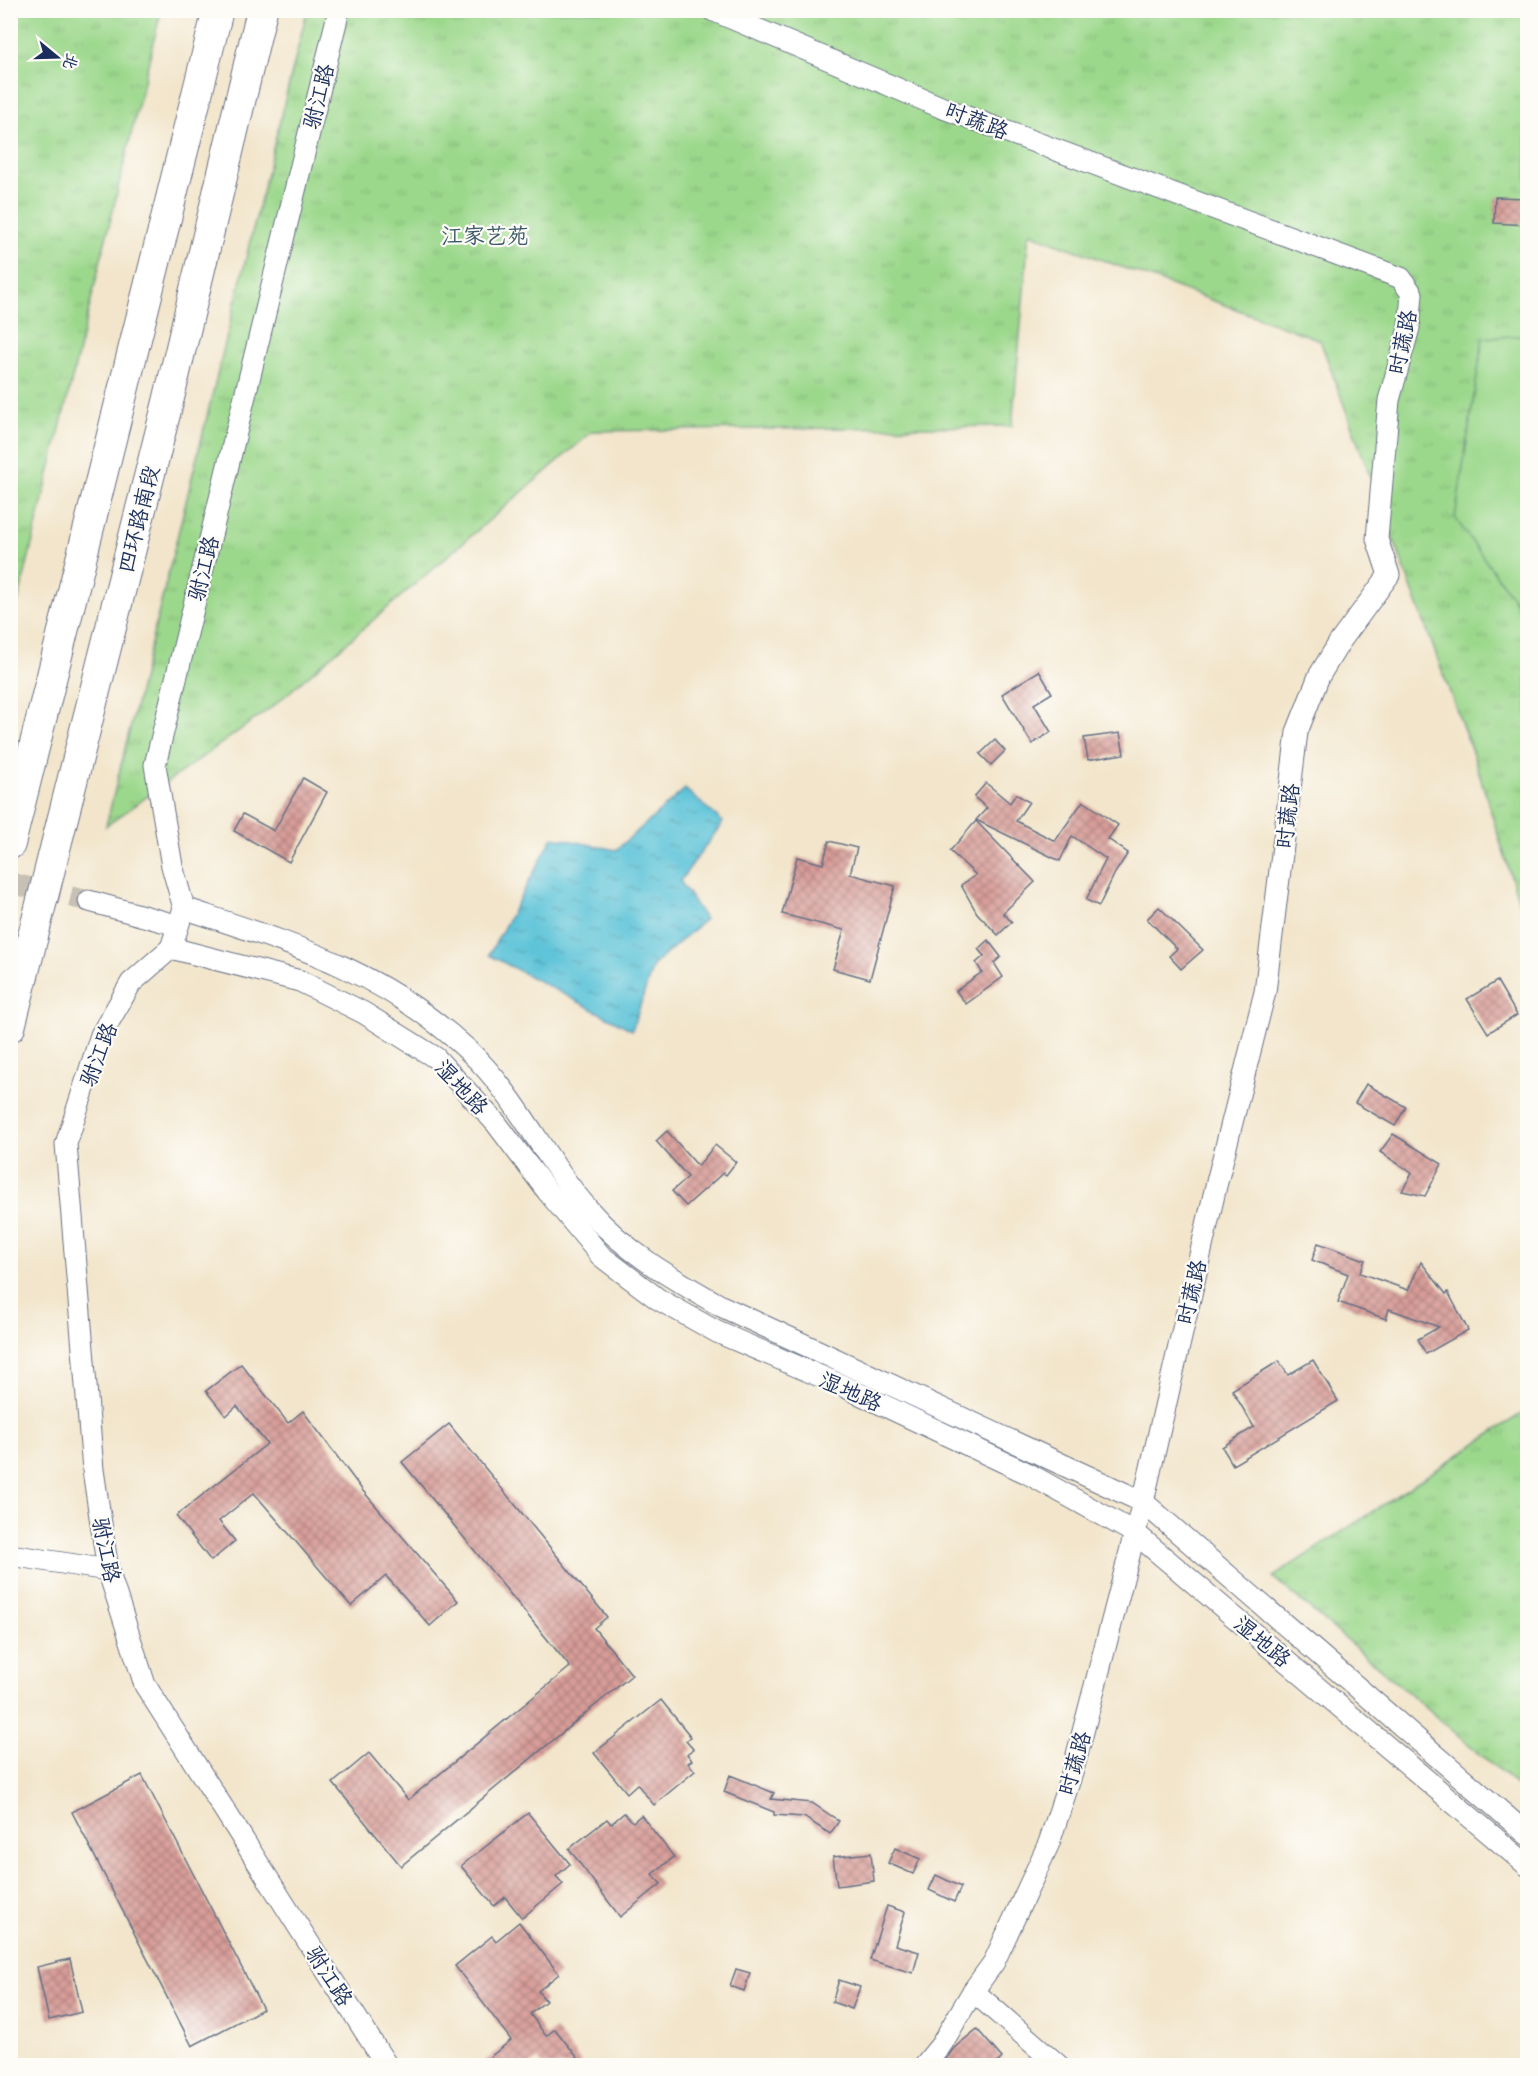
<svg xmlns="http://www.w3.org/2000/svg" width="1538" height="2076" viewBox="0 0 1538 2076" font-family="Mynerve,'LXGW WenKai TC',sans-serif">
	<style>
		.grass { fill: url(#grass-tufts); stroke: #5c8475; stroke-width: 1.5 }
		.garden { fill: #9cd88c; stroke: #5c8475; stroke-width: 1.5 }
		.water { fill: url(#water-ripples); stroke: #3b799b; stroke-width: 1.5 }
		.building { fill: url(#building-cross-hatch) }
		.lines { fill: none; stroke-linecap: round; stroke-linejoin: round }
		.minor-tunnel { stroke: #c7c1b5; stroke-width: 21; stroke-dasharray: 21 10; stroke-linecap: butt }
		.minor-casing { stroke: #666f84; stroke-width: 23 }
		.highway-casing { stroke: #666f84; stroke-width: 32 }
		.minor { stroke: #fff; stroke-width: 21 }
		.highway { stroke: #fff; stroke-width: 30 }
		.labels { text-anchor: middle; stroke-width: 4.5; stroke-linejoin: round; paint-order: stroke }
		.street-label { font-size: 22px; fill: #1b2f5e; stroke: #fdfcf7 }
		.park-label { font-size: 22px; fill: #3b596a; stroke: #fdfcf7 }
	</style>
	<defs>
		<pattern id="grass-tufts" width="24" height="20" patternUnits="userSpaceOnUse" patternTransform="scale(1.5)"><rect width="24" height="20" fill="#9cd88c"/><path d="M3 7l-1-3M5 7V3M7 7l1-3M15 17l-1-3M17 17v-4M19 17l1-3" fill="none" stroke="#86ba7b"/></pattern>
		<pattern id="water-ripples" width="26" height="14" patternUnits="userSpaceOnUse" patternTransform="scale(1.5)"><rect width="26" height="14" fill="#5bc3d8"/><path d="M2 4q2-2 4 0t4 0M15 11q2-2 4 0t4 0" fill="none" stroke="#4a9fb2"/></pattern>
		<pattern id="building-cross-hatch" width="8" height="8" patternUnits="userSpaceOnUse" patternTransform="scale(1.5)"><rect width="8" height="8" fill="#d89d98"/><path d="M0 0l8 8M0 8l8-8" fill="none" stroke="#ae807f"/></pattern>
	</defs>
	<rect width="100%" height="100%" fill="#fdfcf7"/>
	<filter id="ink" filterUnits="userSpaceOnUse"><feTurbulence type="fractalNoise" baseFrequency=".0167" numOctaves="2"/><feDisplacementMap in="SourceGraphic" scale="12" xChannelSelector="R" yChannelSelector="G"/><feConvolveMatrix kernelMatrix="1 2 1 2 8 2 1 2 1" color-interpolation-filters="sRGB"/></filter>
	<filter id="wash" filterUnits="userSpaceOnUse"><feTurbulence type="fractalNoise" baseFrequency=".008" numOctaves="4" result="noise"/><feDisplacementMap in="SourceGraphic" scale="24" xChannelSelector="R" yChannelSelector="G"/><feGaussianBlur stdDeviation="1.35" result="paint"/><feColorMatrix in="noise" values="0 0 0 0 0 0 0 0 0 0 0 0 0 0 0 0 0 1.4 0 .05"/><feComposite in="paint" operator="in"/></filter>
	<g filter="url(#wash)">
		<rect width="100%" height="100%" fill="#f2e5cb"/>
		<!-- grass -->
		<g class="grass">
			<polygon points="11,10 161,11 11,631 10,11"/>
			<polygon points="307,11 1527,11 1527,928 1475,760 1320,340 1029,233 1012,426 593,431 272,707 106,826"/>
			<polygon points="1527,1410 1527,1794 1273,1577"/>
		</g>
		<!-- garden -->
		<polygon class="garden" points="1527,335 1528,335 1527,618 1455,518 1483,338"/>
		<!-- water -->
		<polygon class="water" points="685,789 723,822 680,881 705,919 653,966 632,1030 489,955 553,837 616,850"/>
		<g id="blocks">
			<!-- building -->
			<g class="building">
				<polygon points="1495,197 1527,198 1527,225 1494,223"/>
				<polygon points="1039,671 1052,693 1034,704 1051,732 1032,744 1002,694"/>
				<polygon points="1120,733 1124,754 1088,760 1084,738"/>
				<polygon points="995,740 1005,751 991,765 980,754"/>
				<polygon points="303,778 327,792 289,862 234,831 243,814 274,831"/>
				<polygon points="986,783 1010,803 1016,794 1029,802 1016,821 1055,841 1083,801 1118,825 1108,839 1128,853 1115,873 1099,906 1086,900 1106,859 1072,836 1060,861 976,820 987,808 974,797"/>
				<polygon points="976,821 1035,882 1003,913 1012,922 998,935 977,913 961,885 976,875 950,851"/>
				<polygon points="829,841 857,848 850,874 895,886 870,979 833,969 844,930 782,914 797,857 823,864"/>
				<polygon points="1159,907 1203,950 1181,969 1169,956 1177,949 1147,919"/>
				<polygon points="988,940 1001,957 994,963 1003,977 966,1004 956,991 982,972 976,963 984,956 978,949"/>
				<polygon points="1497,981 1517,1015 1488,1033 1467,999"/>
				<polygon points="1366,1084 1406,1107 1395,1126 1355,1103"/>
				<polygon points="667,1131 698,1166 715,1145 736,1162 726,1175 723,1173 686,1206 672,1191 688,1177 656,1141"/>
				<polygon points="1393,1134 1442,1164 1425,1196 1402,1191 1412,1173 1380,1152"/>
				<polygon points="1318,1243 1365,1260 1360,1273 1408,1290 1421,1262 1446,1294 1448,1292 1468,1330 1426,1354 1418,1339 1439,1327 1389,1309 1386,1319 1338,1302 1348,1274 1312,1260"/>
				<polygon points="1313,1360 1338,1401 1233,1465 1222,1447 1254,1427 1232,1390 1279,1361 1288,1375"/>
				<polygon points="241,1364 288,1423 303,1411 363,1491 458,1601 430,1626 386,1576 351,1606 254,1493 219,1521 235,1541 211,1561 176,1516 267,1444 237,1406 226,1416 206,1391"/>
				<polygon points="449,1424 607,1617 594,1628 632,1675 401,1866 333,1783 369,1753 408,1800 570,1667 402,1462"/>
				<polygon points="661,1700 691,1737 686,1741 693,1749 687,1754 692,1760 688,1763 695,1771 654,1805 637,1784 627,1793 594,1753"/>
				<polygon points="142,1775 263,2009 192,2046 72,1812"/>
				<polygon points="730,1775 774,1793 771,1799 812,1803 839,1821 830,1834 804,1817 774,1815 774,1812 724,1792"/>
				<polygon points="528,1813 570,1864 556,1876 563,1884 522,1918 505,1897 494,1906 461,1866"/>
				<polygon points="624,1813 633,1822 641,1815 674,1857 652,1874 661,1884 620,1917 569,1849 607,1819 611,1824"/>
				<polygon points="895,1848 920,1859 913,1874 888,1863"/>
				<polygon points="871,1853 874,1881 837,1886 833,1857"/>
				<polygon points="936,1875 961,1887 954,1902 929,1890"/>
				<polygon points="887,1906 905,1912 895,1945 919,1952 913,1973 870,1960"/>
				<polygon points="519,1922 559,1974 538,1991 546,2001 530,2014 546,2036 555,2029 584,2066 543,2066 538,2059 530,2066 479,2066 511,2040 455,1966 492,1936 496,1941"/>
				<polygon points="70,1959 82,2012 49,2020 37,1967"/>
				<polygon points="736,1969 750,1973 744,1991 730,1986"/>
				<polygon points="839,1980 860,1987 852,2009 832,2002"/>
				<polygon points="977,2029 1002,2058 994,2066 941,2066 954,2048"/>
			</g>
		</g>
	</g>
	<g filter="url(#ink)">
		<use href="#blocks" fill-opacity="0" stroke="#666f84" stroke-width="1.5"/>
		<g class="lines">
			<!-- minor-tunnel -->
			<polyline class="minor-tunnel" points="10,883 89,901"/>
			<!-- minor casing -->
			<g class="minor-casing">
				<g id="minor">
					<polyline points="339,10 155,765 172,866 184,908 171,948 131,983 101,1035 66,1144 93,1470 108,1570 145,1685 387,2066"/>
					<polyline points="712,10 943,108 1401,278 1412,294 1409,328 1389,400 1377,539 1389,575 1339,643 1319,676 1297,732 1265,992 1216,1186 1143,1502 1073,1770 1049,1843 994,1962 973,1991 941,2045 924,2066"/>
					<polyline points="89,901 176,925"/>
					<path d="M184,908c110,37 198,62 285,143 49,46 76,110 120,159 36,42 84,69 132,96l422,196 385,333"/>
					<polyline points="171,948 300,981 364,1013 436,1058 496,1123 548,1192 601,1256 658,1299 717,1332 843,1386 1027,1473 1135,1533 1528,1866"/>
					<polyline points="10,1555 108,1570"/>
					<polyline points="973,1991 1059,2066"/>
				</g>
			</g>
			<!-- highway casing -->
			<g class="highway-casing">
				<g id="highway">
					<polyline points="10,844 218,10"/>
					<polyline points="10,1027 168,402 262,10"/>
				</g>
			</g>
			<!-- minor -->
			<use href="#minor" class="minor"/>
			<!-- highway -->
			<use href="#highway" class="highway"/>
		</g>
	</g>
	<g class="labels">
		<!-- street labels -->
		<g class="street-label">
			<text transform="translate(318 96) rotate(-76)" y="8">驸江路</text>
			<text transform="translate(977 120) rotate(21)" y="8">时蔬路</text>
			<text transform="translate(1402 342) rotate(-78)" y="8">时蔬路</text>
			<text transform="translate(138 519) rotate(-76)" y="8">四环路南段</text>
			<text transform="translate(203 568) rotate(-76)" y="8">驸江路</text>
			<text transform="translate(1287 816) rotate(-83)" y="8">时蔬路</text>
			<text transform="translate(98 1054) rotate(-69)" y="8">驸江路</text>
			<text transform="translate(462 1087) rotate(47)" y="8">湿地路</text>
			<text transform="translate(1191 1292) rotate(-77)" y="8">时蔬路</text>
			<text transform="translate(851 1391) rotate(24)" y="8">湿地路</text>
			<text transform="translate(107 1550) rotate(79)" y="8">驸江路</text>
			<text transform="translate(1263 1641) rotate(40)" y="8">湿地路</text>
			<text transform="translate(1074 1763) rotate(-74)" y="8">时蔬路</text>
			<text transform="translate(330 1976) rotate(57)" y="8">驸江路</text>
		</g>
		<!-- park labels -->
		<g class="park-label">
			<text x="485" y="243">江家艺苑</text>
		</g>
	</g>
	<!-- margin -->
	<rect width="1538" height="2076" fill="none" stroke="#fdfcf7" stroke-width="36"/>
	<!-- north arrow -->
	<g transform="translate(57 57) rotate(109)" stroke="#fdfcf7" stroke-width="4.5" paint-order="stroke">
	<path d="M0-4.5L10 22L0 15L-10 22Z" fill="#1b2f5e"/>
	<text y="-9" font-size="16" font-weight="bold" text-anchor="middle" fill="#1b2f5e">北</text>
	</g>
</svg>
